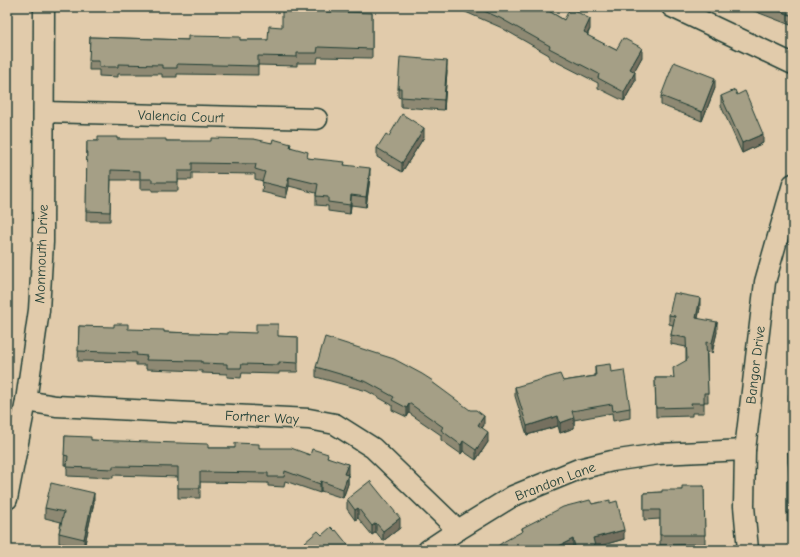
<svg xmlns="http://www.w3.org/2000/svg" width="800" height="557" viewBox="0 0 800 557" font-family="'Comic Neue',sans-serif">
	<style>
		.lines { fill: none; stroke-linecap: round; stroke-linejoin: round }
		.minor-casing { stroke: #1f3d34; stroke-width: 23 }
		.minor { stroke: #e1cbab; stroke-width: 20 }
		.wall { fill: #8e8973; stroke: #1f3d34 }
		.shaded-wall { fill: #746f5e; stroke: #1f3d34 }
		.building { fill: #a59f86; stroke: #1f3d34 }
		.labels { text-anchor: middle; stroke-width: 3; stroke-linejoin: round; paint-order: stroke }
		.street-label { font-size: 14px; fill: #1f3d34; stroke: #e1cbab }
	</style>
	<rect width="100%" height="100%" fill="#e1cbab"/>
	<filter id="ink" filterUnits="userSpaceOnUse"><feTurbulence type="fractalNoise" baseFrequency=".025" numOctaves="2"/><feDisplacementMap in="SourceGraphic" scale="8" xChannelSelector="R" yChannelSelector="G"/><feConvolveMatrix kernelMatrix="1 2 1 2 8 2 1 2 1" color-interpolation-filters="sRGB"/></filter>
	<g filter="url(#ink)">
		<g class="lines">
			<!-- minor casing -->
			<g class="minor-casing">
				<g id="minor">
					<polyline points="672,7 793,64"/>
					<polyline points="44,112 317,119"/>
					<polyline points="26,401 56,406 309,419 335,424 373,448 458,530"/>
					<polyline points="7,499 26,401 39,310 43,242 44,7"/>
					<polyline points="428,550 458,530 513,496 579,469 612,461 659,454 745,450"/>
					<polyline points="748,550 744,506 745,450 765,282 793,184"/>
				</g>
			</g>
			<!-- minor -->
			<use href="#minor" class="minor"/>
		</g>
		<!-- wall -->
		<g class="wall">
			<polygon points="7,7 7,27 10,27 10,96 7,96"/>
			<polygon points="454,7 542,7 564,20 590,29 588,34 588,36 616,50 642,57 634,71 635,81 624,101 598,88 598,83 549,58 549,55 500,27"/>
			<polygon points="749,7 793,7 793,26 749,9"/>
			<polygon points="372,13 372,58 318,57 317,63 297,63 297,66 258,65 258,75 177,74 177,77 162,77 162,74 118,74 118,77 99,76 99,70 89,70 90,37 188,40 268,40 282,27"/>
			<polygon points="447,71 444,110 401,107 401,98 398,97 398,88"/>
			<polygon points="715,88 702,121 661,105 661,96"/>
			<polygon points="721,96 763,143 742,153 721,106"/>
			<rect x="7" y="126" width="3" height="29"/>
			<polygon points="389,136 424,137 402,172 377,157 377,148"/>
			<polygon points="117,139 166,141 272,143 291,147 308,158 345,165 370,178 366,207 351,205 350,214 328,211 328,206 316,205 316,193 289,186 286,198 262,192 263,181 255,179 255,174 192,173 192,180 178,180 178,191 152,191 152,189 140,189 140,180 111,180 110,221 86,221 87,141 98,141"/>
			<polygon points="700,308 698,318 717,332 712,353 707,352 708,402 704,402 704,413 692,413 692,416 656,417 655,378 673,378 686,361 686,347 671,344 671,335 673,325 669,324 669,315"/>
			<polygon points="79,326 164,332 298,337 298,372 279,372 279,374 242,373 241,378 227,377 227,374 202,373 202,371 146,369 146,365 136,365 136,362 78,361"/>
			<polygon points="595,366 611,372 630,408 630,418 613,421 612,413 574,420 574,428 560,433 558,426 527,435 515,396 515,387 563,381 595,376"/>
			<polygon points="316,367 433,383 484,425 482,428 488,442 476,460 463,451 461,454 441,440 441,435 409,413 407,417 392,410 392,405 367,391 316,377"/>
			<polygon points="793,395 793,421 788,421 788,411"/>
			<polygon points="65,436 91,440 208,448 259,448 328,457 348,473 348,484 343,498 321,491 320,493 285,481 284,487 268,486 268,483 200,482 200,498 178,498 178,477 113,475 113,478 67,476 67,465 64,465"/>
			<polygon points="793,451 793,550 790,550 790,522 787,522 787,481 790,481 788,462 788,452"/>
			<polygon points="704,486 705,544 660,545 660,519 644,520 644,493 662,492 682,490"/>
			<polygon points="347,499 400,528 383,541 376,532 372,535 358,518 355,520 347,509"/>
			<polygon points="94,502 84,548 59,543 59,533 61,522 45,518 45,508"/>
			<polygon points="610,503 624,539 596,547 596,550 574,550 573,548 570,550 493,550 522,532 522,528 592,504"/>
		</g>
		<!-- shaded-wall -->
		<g class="shaded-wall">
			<polygon points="590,19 590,29 587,34 588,44 584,32"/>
			<polygon points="642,48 642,57 630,79 630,69"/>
			<polygon points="447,61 447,71 444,110 444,100"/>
			<polygon points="635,72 635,81 624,101 624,92"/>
			<polygon points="715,78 715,88 702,121 702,112"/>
			<polygon points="424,128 424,137 402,172 402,163"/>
			<polygon points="763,134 763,143 742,153 742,143"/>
			<polygon points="370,168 370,178 366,207 366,197"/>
			<polygon points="289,177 289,186 286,198 286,188"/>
			<polygon points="351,195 351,205 350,214 350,205"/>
			<polygon points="700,298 700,308 696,327 696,318"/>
			<polygon points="717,322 717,332 712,353 712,343"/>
			<polygon points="409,403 409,413 407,417 407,408"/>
			<polygon points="484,416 484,425 478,434 478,425"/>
			<polygon points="558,416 558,426 527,435 527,426"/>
			<polygon points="574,418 574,428 560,433 560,423"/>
			<polygon points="488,432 488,442 476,460 476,450"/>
			<polygon points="463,441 463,451 461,454 461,445"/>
			<polygon points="348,464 348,473 344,483 344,474"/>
			<polygon points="348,475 348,484 343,498 343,489"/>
			<polygon points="321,481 321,491 320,493 320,484"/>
			<polygon points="94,493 94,502 84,548 84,539"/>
			<polygon points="358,508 358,518 355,520 355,510"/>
			<polygon points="400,518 400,528 383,541 383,531"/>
			<polygon points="376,523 376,532 372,535 372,526"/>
			<polygon points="624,530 624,539 593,548 593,538"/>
			<polygon points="573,539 573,548 570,550 551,550"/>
		</g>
		<!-- building -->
		<g class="building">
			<polygon points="7,7 8,7 7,27 10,27 10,86 7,86"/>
			<polygon points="475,7 542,7 564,20 570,8 590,19 584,32 588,34 587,35 616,50 623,38 642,48 630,69 635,72 624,92 598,78 599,74 549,48 550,46 500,18"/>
			<polygon points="769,7 793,7 793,16"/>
			<polygon points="282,10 372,13 372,49 318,47 317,53 297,53 297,57 258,56 258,66 177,64 177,68 162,68 162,65 118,64 118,67 99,67 99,61 89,61 90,37 188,40 188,36 240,37 240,40 268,40 269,26 282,27"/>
			<polygon points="400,57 447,61 444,100 401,97 401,88 398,88"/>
			<polygon points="674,62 715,78 702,112 661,96"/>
			<polygon points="735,90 737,95 745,91 763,134 742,143 721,96"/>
			<polygon points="402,114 424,128 402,163 377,148 386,134 389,136"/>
			<rect x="7" y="126" width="3" height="19"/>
			<polygon points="98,137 117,137 117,139 166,139 166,141 211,141 211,138 254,139 272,143 273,139 291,144 290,147 308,152 307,158 345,162 344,165 370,168 366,197 351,195 350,205 328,202 328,197 316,196 318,184 289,177 286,188 262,182 265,172 255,169 256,164 192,163 192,171 178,171 178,182 152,182 152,179 140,179 140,171 111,170 110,212 86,211 87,141 98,141"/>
			<polygon points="674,293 700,298 696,318 717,322 712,343 706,342 708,393 704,393 704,403 691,403 692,407 656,408 655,378 674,378 673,368 687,360 686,338 671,335 675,316 669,315"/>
			<polygon points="114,324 128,324 128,329 164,330 164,332 228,334 228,332 256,333 256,324 278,324 278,336 298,337 298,363 279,362 279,365 242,364 241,368 227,368 227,364 202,363 202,361 146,360 147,356 136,355 137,353 78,351 79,326 114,327"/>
			<polygon points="325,337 394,359 422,374 433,381 432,382 470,410 476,410 484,416 478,425 488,432 476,450 463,441 461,445 441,430 443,427 409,403 407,408 392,400 394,397 367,382 316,367"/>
			<polygon points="610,364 611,372 624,370 630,408 613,411 612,404 572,411 574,418 560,423 558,416 527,426 515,387 560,374 563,381 596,376 595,366"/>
			<polygon points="789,394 793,395 793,412 788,411"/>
			<polygon points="65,436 91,437 91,440 208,444 208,448 235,448 235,443 259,444 259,448 291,448 310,455 312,449 328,454 327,457 348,464 344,474 348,475 343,489 321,481 320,484 285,471 284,477 268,477 268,473 200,472 200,488 178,488 178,467 113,466 113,469 67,467 68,456 64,455"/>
			<polygon points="793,451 793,550 791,550 790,539 790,513 787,513 787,481 791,481 788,452"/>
			<polygon points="370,481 400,518 383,531 376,523 372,526 358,508 355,510 347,499"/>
			<polygon points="51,483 94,493 84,539 59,533 64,512 45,508"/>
			<polygon points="682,486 704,486 705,535 660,535 660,510 644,510 644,493 662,492 662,490 682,490"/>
			<polygon points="590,500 592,504 610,500 610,503 617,501 624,530 593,538 596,550 576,550 573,539 551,550 493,550 503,542 523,531 522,528 563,507"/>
			<polygon points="331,527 335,531 336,530 352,550 299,550 298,548 318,531 322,535"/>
		</g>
	</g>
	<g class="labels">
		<!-- street labels -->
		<g class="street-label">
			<text transform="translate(181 116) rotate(2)" y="5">Valencia Court</text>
			<text transform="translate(41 254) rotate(-88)" y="5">Monmouth Drive</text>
			<text transform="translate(755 365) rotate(-83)" y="5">Bangor Drive</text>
			<text transform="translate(262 417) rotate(3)" y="5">Fortner Way</text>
			<text transform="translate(555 481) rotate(-21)" y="5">Brandon Lane</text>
		</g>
	</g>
	<!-- margin -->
	<rect width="800" height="557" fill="none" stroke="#e1cbab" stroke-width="24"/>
	<rect x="12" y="12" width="776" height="533" fill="none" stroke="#1f3d34" stroke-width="1.5" filter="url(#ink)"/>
</svg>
